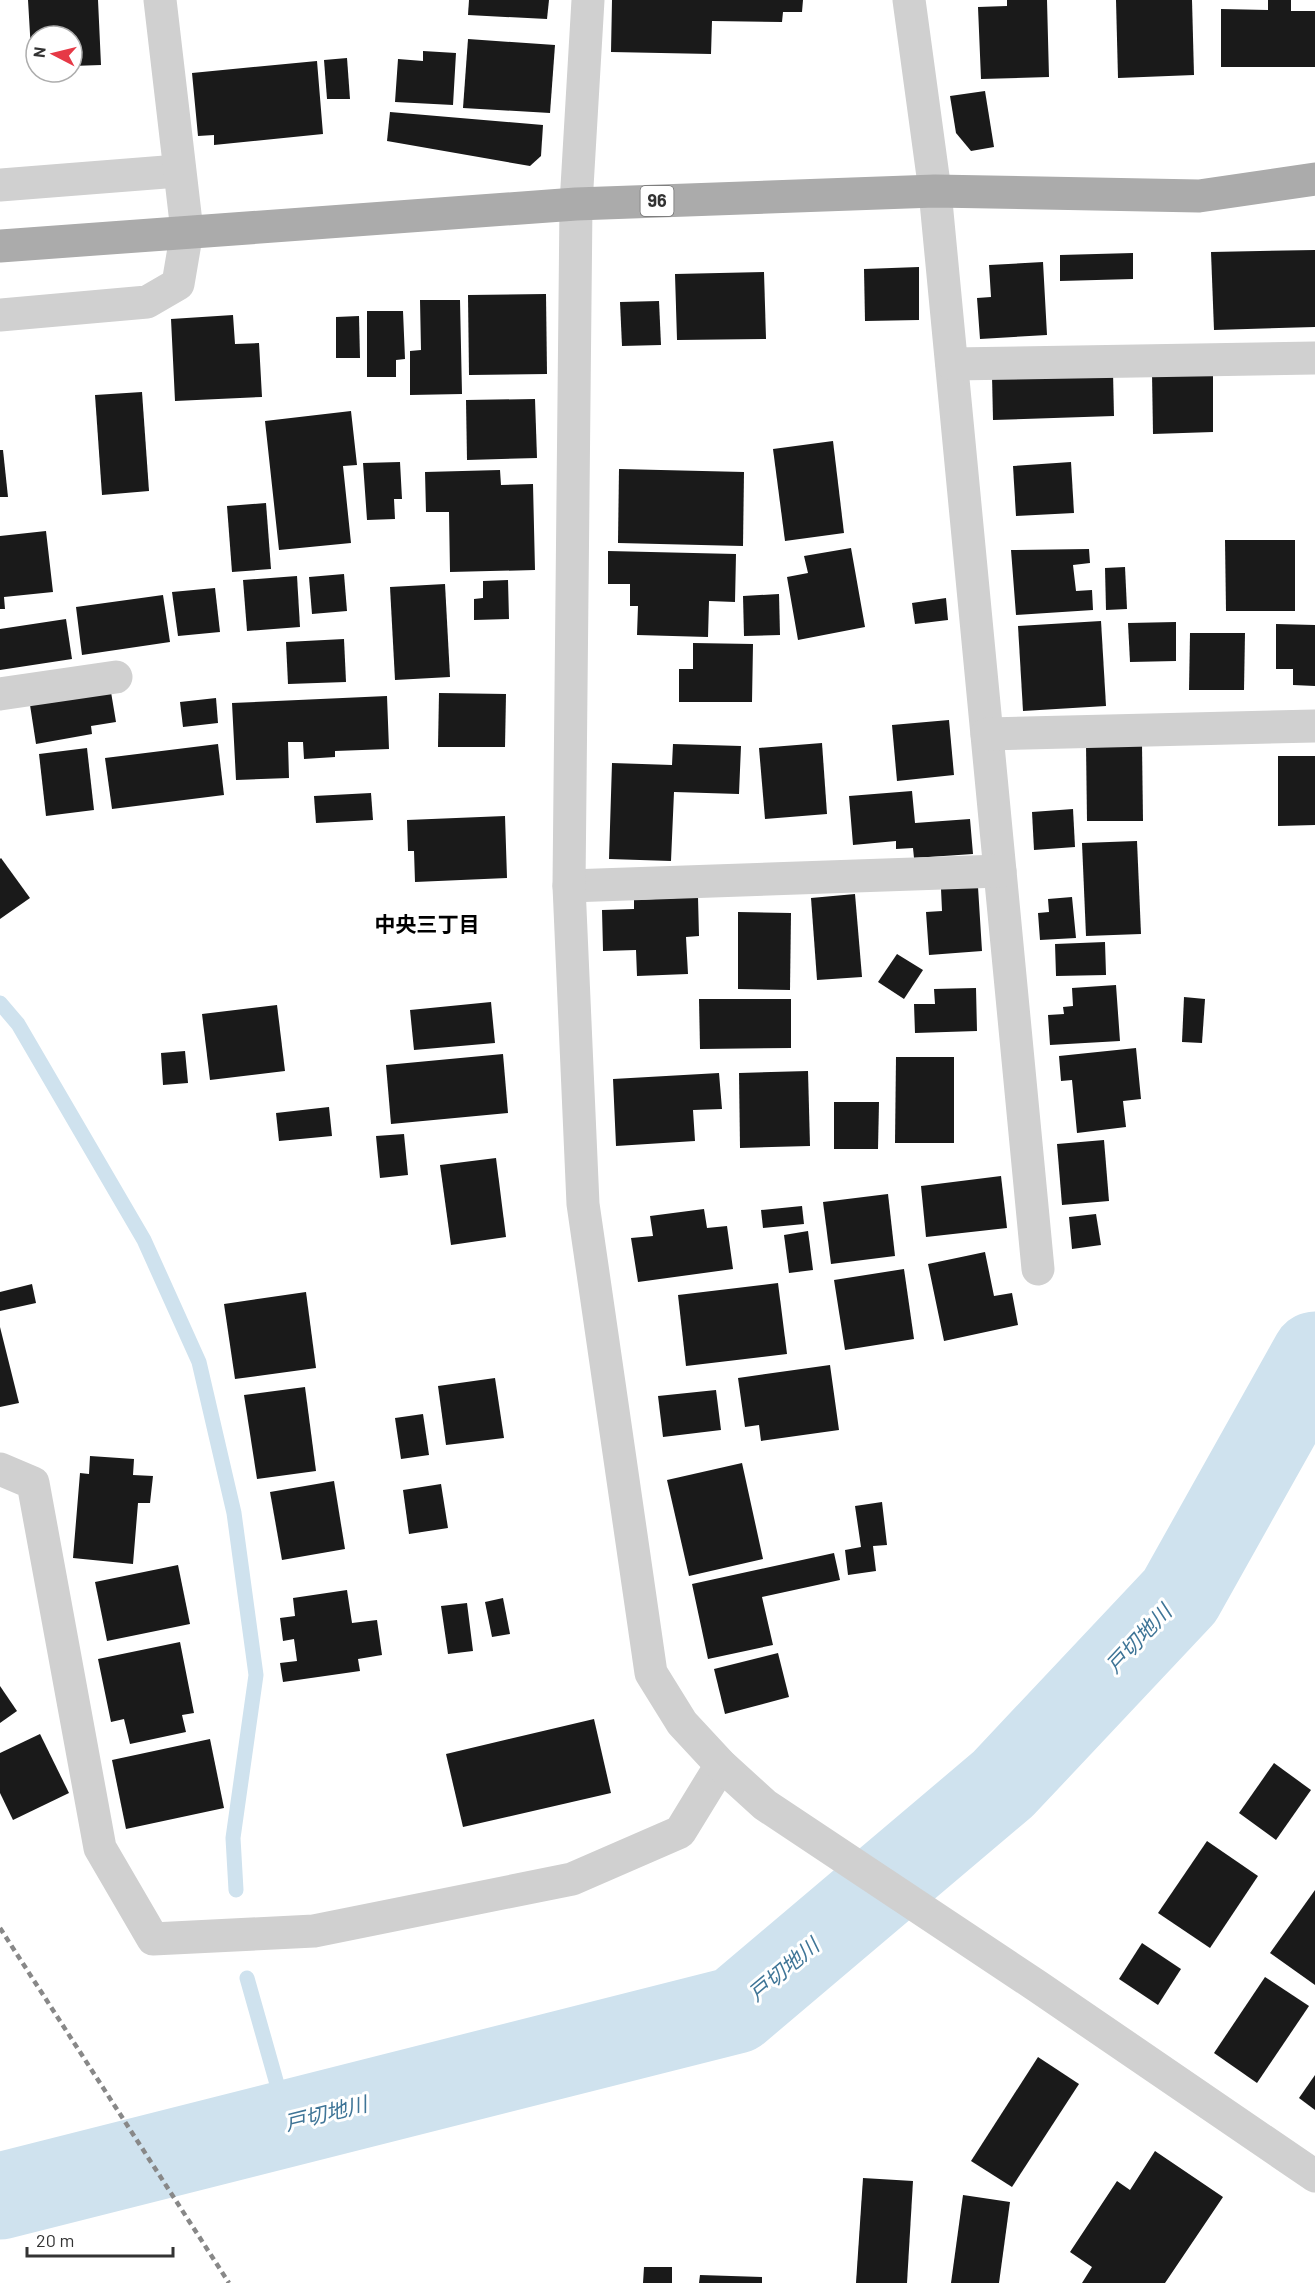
<svg xmlns="http://www.w3.org/2000/svg" width="1315" height="2283" viewBox="0 0 1315 2283" font-family="Barlow,'Noto Sans JP',sans-serif">
	<style>
		.lines { fill: none; stroke-linecap: round; stroke-linejoin: round }
		.stream { stroke: #cfe2ee; stroke-width: 15 }
		.river { stroke: #cfe2ee; stroke-width: 87 }
		.building { fill: #1a1a1a }
		.minor { stroke: #d0d0d0; stroke-width: 33 }
		.tertiary { stroke: #d0d0d0; stroke-width: 33 }
		.primary { stroke: #ababab; stroke-width: 33 }
		.rail { stroke: #888; stroke-width: 4.5; stroke-dasharray: 6 4.5; stroke-linecap: butt }
		.labels { text-anchor: middle; stroke-width: 6; stroke-linejoin: round; paint-order: stroke }
		.shield { fill: #fff; stroke: #707070; stroke-width: 1.5 }
		.shield-label { font-size: 18px; font-weight: bold; fill: #333 }
		.neighbourhood-label { font-size: 21px; font-weight: bold; fill: #000; stroke: #fff }
		.water-label { font-size: 21px; font-style: italic; fill: #3f7597; stroke: #fff }
	</style>
	<rect width="100%" height="100%" fill="#fff"/>
	<g class="lines">
		<!-- stream -->
		<g class="stream">
			<polyline points="0,1003 18,1024 144,1240 199,1362 234,1513 256,1675 233,1838 236,1890"/>
			<polyline points="247,1978 288,2123"/>
		</g>
		<!-- river -->
		<polyline class="river" points="0,2196 736,2010 1003,1784 1180,1596 1315,1355"/>
	</g>
	<!-- building -->
	<g class="building">
		<polygon points="28,0 98,0 101,65 72,66 72,36 36,36 36,68 32,68"/>
		<polygon points="469,0 549,0 547,19 468,15"/>
		<polygon points="612,0 803,0 802,12 783,12 782,22 712,21 711,54 611,52"/>
		<polygon points="1007,0 1047,0 1049,77 981,79 978,7 1007,6"/>
		<polygon points="1116,0 1192,0 1194,75 1118,78"/>
		<polygon points="1268,0 1291,0 1291,11 1315,11 1315,67 1221,67 1221,9 1268,10"/>
		<polygon points="468,39 555,45 550,113 463,108"/>
		<polygon points="423,51 456,53 453,105 395,102 398,59 423,61"/>
		<polygon points="347,58 350,99 327,99 324,60"/>
		<polygon points="317,61 323,134 214,145 214,135 198,136 192,73"/>
		<polygon points="985,91 994,147 971,151 956,133 950,96"/>
		<polygon points="390,112 543,125 541,156 530,166 387,141"/>
		<polygon points="1315,250 1315,327 1214,330 1211,252"/>
		<polygon points="1133,253 1133,279 1060,281 1060,255"/>
		<polygon points="1043,262 1047,335 980,339 977,298 991,297 989,265"/>
		<polygon points="919,267 919,320 865,321 864,269"/>
		<polygon points="764,272 766,339 677,340 675,274"/>
		<polygon points="546,294 547,374 469,375 468,295"/>
		<polygon points="420,300 460,300 462,394 410,395 410,351 421,350"/>
		<polygon points="659,301 661,345 622,346 620,302"/>
		<polygon points="367,311 403,311 405,359 396,360 396,377 367,377"/>
		<polygon points="233,315 235,344 259,343 262,397 175,401 171,319"/>
		<polygon points="359,316 360,358 336,358 336,317"/>
		<polygon points="1113,372 1114,416 993,420 992,375"/>
		<polygon points="1213,372 1213,432 1153,434 1152,373"/>
		<polygon points="142,392 149,491 102,495 95,395"/>
		<polygon points="535,399 537,458 467,460 466,400"/>
		<polygon points="351,411 357,465 343,466 351,543 279,550 265,421"/>
		<polygon points="833,441 844,533 785,541 773,449"/>
		<polygon points="0,450 3,450 8,497 0,497"/>
		<polygon points="400,462 402,499 394,499 395,519 367,520 363,463"/>
		<polygon points="1071,462 1074,513 1016,516 1013,466"/>
		<polygon points="619,469 744,472 743,546 618,543"/>
		<polygon points="500,470 501,485 533,484 535,570 450,572 449,512 426,512 425,472"/>
		<polygon points="266,503 271,569 232,572 227,506"/>
		<polygon points="46,531 53,592 4,597 5,609 0,609 0,536"/>
		<polygon points="1225,540 1295,540 1295,611 1226,611"/>
		<polygon points="851,548 865,627 798,640 787,577 808,573 804,556"/>
		<polygon points="1089,549 1090,563 1073,565 1076,591 1092,590 1093,610 1016,615 1011,550"/>
		<polygon points="608,551 736,554 735,602 709,601 708,637 637,635 638,606 630,606 630,584 608,584"/>
		<polygon points="1125,567 1127,609 1106,610 1105,568"/>
		<polygon points="344,574 347,611 312,614 309,577"/>
		<polygon points="297,576 300,627 247,631 243,580"/>
		<polygon points="508,580 509,619 474,620 474,599 483,598 483,581"/>
		<polygon points="445,584 450,677 395,680 390,587"/>
		<polygon points="215,588 220,632 178,636 172,592"/>
		<polygon points="779,594 780,635 744,636 743,596"/>
		<polygon points="163,595 170,642 82,655 76,607"/>
		<polygon points="946,598 948,620 915,624 912,603"/>
		<polygon points="66,619 72,659 0,670 0,629"/>
		<polygon points="1101,621 1106,706 1023,711 1018,626"/>
		<polygon points="1176,622 1176,661 1130,662 1128,623"/>
		<polygon points="1276,624 1315,625 1315,686 1293,685 1293,669 1276,669"/>
		<polygon points="1190,633 1245,633 1244,690 1189,690"/>
		<polygon points="344,639 346,682 288,684 286,642"/>
		<polygon points="693,643 753,644 752,702 679,702 679,669 693,669"/>
		<polygon points="111,692 116,722 91,726 92,734 36,744 30,705"/>
		<polygon points="439,693 506,694 505,747 438,747"/>
		<polygon points="387,696 389,749 335,751 335,757 304,759 303,742 288,742 289,778 236,780 232,703"/>
		<polygon points="216,698 218,723 183,727 180,702"/>
		<polygon points="949,720 954,775 897,781 892,725"/>
		<polygon points="822,743 827,814 765,819 759,748"/>
		<polygon points="218,744 224,795 112,809 105,758"/>
		<polygon points="673,744 741,746 739,794 674,792 671,861 609,859 612,763 672,765"/>
		<polygon points="1086,744 1142,744 1143,821 1087,821"/>
		<polygon points="87,748 94,810 46,816 39,754"/>
		<polygon points="1278,756 1315,756 1315,825 1278,826"/>
		<polygon points="912,791 915,823 970,819 973,854 914,858 913,848 896,849 896,841 853,845 849,796"/>
		<polygon points="371,793 373,820 316,823 314,796"/>
		<polygon points="1073,809 1075,847 1034,850 1032,812"/>
		<polygon points="505,816 507,878 415,882 414,851 408,851 407,820"/>
		<polygon points="1137,841 1141,934 1086,936 1082,843"/>
		<polygon points="1,858 30,898 0,919 0,859"/>
		<polygon points="978,887 982,951 929,955 926,912 942,911 941,889"/>
		<polygon points="855,894 862,977 817,980 811,898"/>
		<polygon points="698,897 699,936 686,937 688,974 637,976 636,950 603,951 602,910 634,909 634,900"/>
		<polygon points="1072,897 1076,938 1040,940 1038,913 1049,912 1048,899"/>
		<polygon points="738,912 791,913 790,990 738,989"/>
		<polygon points="1105,942 1106,975 1056,976 1055,944"/>
		<polygon points="897,954 923,970 904,999 878,982"/>
		<polygon points="1116,985 1120,1041 1050,1045 1048,1015 1064,1014 1063,1007 1073,1006 1072,988"/>
		<polygon points="976,988 977,1031 915,1033 914,1004 935,1004 934,989"/>
		<polygon points="1184,997 1205,999 1202,1043 1182,1042"/>
		<polygon points="699,999 791,999 791,1048 700,1049"/>
		<polygon points="491,1002 495,1043 414,1050 410,1010"/>
		<polygon points="277,1005 285,1071 210,1080 202,1014"/>
		<polygon points="1136,1048 1141,1099 1123,1101 1126,1127 1077,1133 1072,1080 1061,1081 1059,1056"/>
		<polygon points="185,1051 188,1083 163,1085 161,1053"/>
		<polygon points="503,1054 508,1113 391,1124 386,1065"/>
		<polygon points="896,1057 954,1057 954,1143 895,1143"/>
		<polygon points="808,1071 810,1146 740,1148 739,1073"/>
		<polygon points="719,1073 722,1109 693,1110 695,1141 616,1146 613,1079"/>
		<polygon points="834,1102 879,1102 878,1149 834,1149"/>
		<polygon points="329,1107 332,1136 279,1141 276,1113"/>
		<polygon points="404,1134 408,1175 380,1178 376,1136"/>
		<polygon points="1104,1140 1109,1201 1062,1205 1057,1144"/>
		<polygon points="496,1158 506,1237 451,1245 440,1165"/>
		<polygon points="1001,1176 1007,1228 926,1237 921,1186"/>
		<polygon points="888,1194 895,1256 831,1264 823,1202"/>
		<polygon points="802,1206 804,1224 763,1228 761,1210"/>
		<polygon points="704,1209 707,1228 727,1226 733,1269 638,1282 631,1238 653,1236 650,1216"/>
		<polygon points="1096,1214 1101,1245 1072,1249 1069,1217"/>
		<polygon points="808,1231 813,1270 789,1273 784,1235"/>
		<polygon points="985,1252 994,1296 1012,1293 1018,1325 944,1341 928,1264"/>
		<polygon points="904,1269 914,1339 845,1350 834,1280"/>
		<polygon points="778,1283 787,1354 686,1366 678,1295"/>
		<polygon points="32,1284 36,1303 0,1311 0,1292"/>
		<polygon points="306,1292 316,1368 235,1379 224,1304"/>
		<polygon points="0,1327 19,1403 0,1407"/>
		<polygon points="830,1365 839,1430 761,1441 759,1425 745,1427 738,1378"/>
		<polygon points="495,1378 504,1438 446,1445 438,1386"/>
		<polygon points="305,1387 316,1471 257,1479 244,1395"/>
		<polygon points="716,1390 721,1430 663,1437 658,1396"/>
		<polygon points="423,1414 429,1455 401,1459 395,1418"/>
		<polygon points="90,1456 134,1459 133,1475 153,1476 150,1503 138,1503 133,1564 73,1558 80,1473 89,1474"/>
		<polygon points="742,1463 763,1559 689,1576 667,1480"/>
		<polygon points="334,1481 345,1549 282,1560 270,1492"/>
		<polygon points="441,1484 448,1528 409,1534 403,1490"/>
		<polygon points="882,1502 887,1545 873,1546 876,1571 848,1575 845,1550 861,1547 855,1506"/>
		<polygon points="834,1553 840,1580 762,1597 773,1645 708,1659 692,1584"/>
		<polygon points="178,1565 190,1624 107,1641 95,1582"/>
		<polygon points="347,1590 352,1623 377,1620 382,1655 358,1659 360,1671 283,1682 280,1663 297,1661 294,1639 283,1641 280,1618 295,1616 293,1598"/>
		<polygon points="503,1598 510,1634 492,1637 485,1602"/>
		<polygon points="467,1603 473,1651 448,1654 441,1606"/>
		<polygon points="180,1642 194,1713 182,1715 186,1732 130,1744 124,1719 111,1722 98,1659"/>
		<polygon points="778,1653 789,1697 725,1714 714,1669"/>
		<polygon points="0,1686 17,1711 0,1723"/>
		<polygon points="594,1719 611,1793 463,1827 446,1754"/>
		<polygon points="40,1734 69,1793 13,1820 0,1793 0,1753"/>
		<polygon points="210,1739 224,1808 126,1829 112,1760"/>
		<polygon points="1274,1763 1311,1790 1276,1840 1239,1813"/>
		<polygon points="1207,1841 1258,1876 1210,1948 1158,1913"/>
		<polygon points="1315,1890 1315,1985 1270,1953"/>
		<polygon points="1142,1943 1181,1969 1158,2005 1119,1979"/>
		<polygon points="1265,1977 1309,2006 1257,2083 1214,2053"/>
		<polygon points="1038,2057 1079,2084 1012,2187 971,2161"/>
		<polygon points="1315,2075 1315,2110 1299,2098"/>
		<polygon points="1155,2151 1223,2197 1165,2283 1082,2283 1092,2267 1070,2252 1117,2181 1130,2190"/>
		<polygon points="863,2178 913,2181 907,2283 856,2283"/>
		<polygon points="963,2195 1010,2202 999,2283 951,2283"/>
		<polygon points="644,2267 672,2267 672,2283 643,2283"/>
		<polygon points="700,2275 762,2277 762,2283 699,2283"/>
	</g>
	<g class="lines">
		<!-- minor -->
		<g class="minor">
			<polyline points="909,0 935,191 1038,1269"/>
			<polyline points="0,185 178,171"/>
			<polyline points="0,315 147,302 178,284 187,231 160,0"/>
			<polyline points="952,364 1315,358"/>
			<polyline points="0,694 116,677"/>
			<polyline points="987,734 1315,726"/>
			<polyline points="569,886 1000,871"/>
			<polyline points="0,1469 33,1483 100,1848 153,1939 314,1931 572,1879 680,1832 721,1765"/>
		</g>
		<!-- tertiary -->
		<polyline class="tertiary" points="588,0 576,204 569,886 583,1204 651,1673 682,1723 721,1765 765,1805 1037,1986 1315,2176"/>
		<!-- primary -->
		<polyline class="primary" points="0,246 576,204 935,191 1199,196 1315,179"/>
		<!-- rail -->
		<polyline class="rail" points="0,1928 229,2283"/>
	</g>
	<g class="labels">
		<!-- shield labels -->
		<rect class="shield" x="640.5" y="186" width="33" height="30" rx="4.5"/>
		<g class="shield-label">
			<text x="657" y="207">96</text>
		</g>
		<!-- neighbourhood labels -->
		<g class="neighbourhood-label">
			<text x="427" y="932">中央三丁目</text>
		</g>
		<!-- water labels -->
		<g class="water-label">
			<text transform="translate(1139 1639) rotate(-47)" y="7">戸切地川</text>
			<text transform="translate(784 1970) rotate(-40)" y="7">戸切地川</text>
			<text transform="translate(326 2114) rotate(-14)" y="7">戸切地川</text>
		</g>
	</g>
	<!-- north arrow -->
	<g transform="translate(54 54) rotate(277)"><circle r="28" fill="#ffffff" stroke="#adadad" stroke-width="1.5"/>
	<path d="M0-4.5L10 22L0 15L-10 22Z" fill="#e63946"/>
	<text y="-9" font-size="16" font-weight="bold" text-anchor="middle" fill="#333333">N</text>
	</g>
	<!-- scale -->
	<path d="M27 2247v9h146v-9" fill="none" stroke="#333333" stroke-width="3"/>
	<text x="36" y="2247" font-size="18" fill="#333333" stroke="#ffffff" stroke-width="4.5" paint-order="stroke">20 m</text>
</svg>
